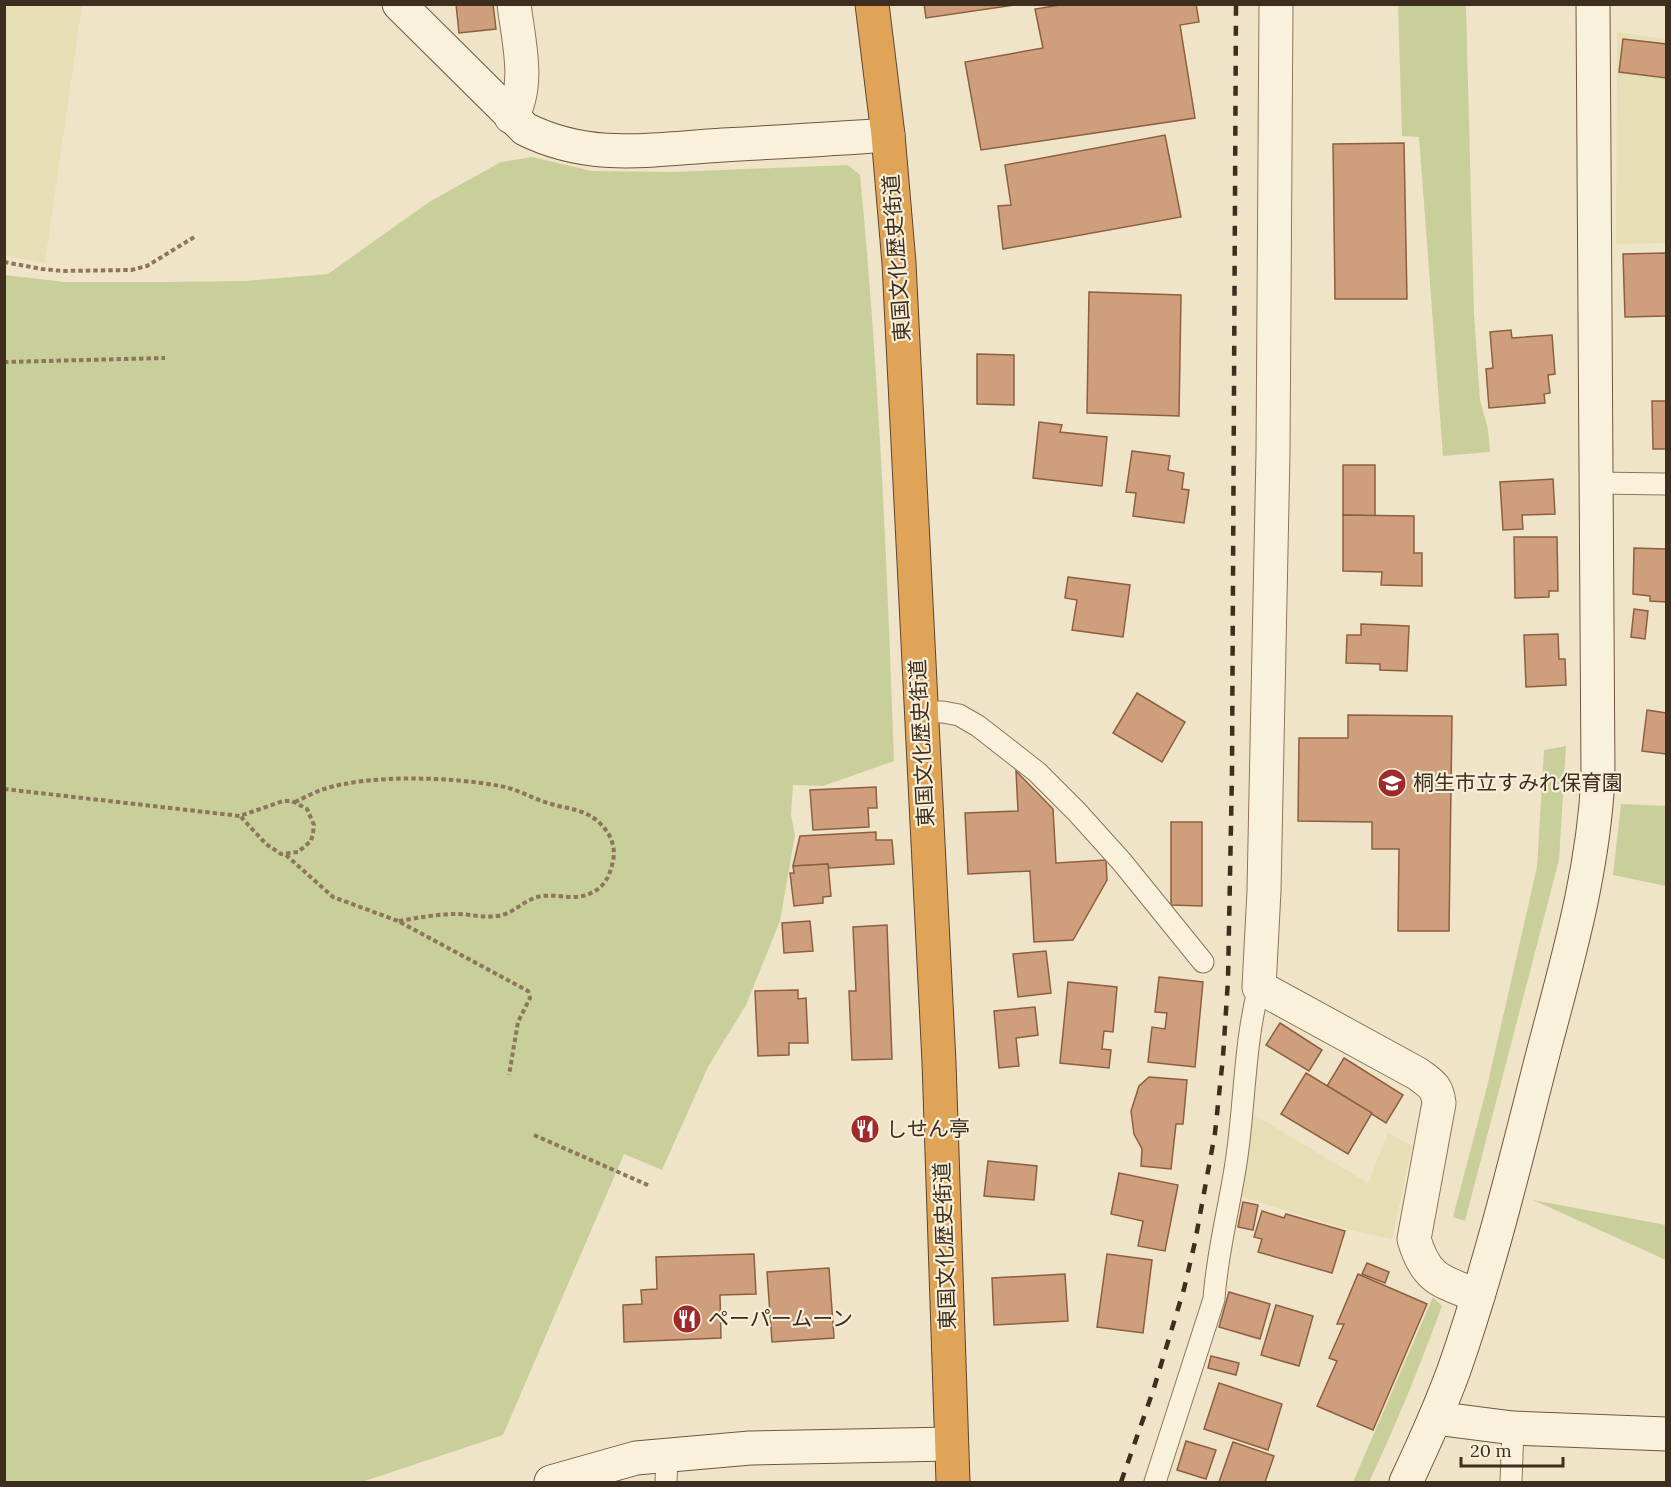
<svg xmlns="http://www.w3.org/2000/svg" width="1671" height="1487" viewBox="0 0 1671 1487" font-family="Lora,'Noto Sans JP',serif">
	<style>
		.farmland { fill: #e6deb5 }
		.green { fill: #c9cf9b }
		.building { fill: #cf9f7d; stroke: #8d5f41; stroke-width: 1.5 }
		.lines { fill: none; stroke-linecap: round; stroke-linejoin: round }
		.lane-casing { stroke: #8d765c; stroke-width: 23 }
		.street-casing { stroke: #8d765c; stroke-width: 35 }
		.secondary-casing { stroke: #6f573f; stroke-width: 35 }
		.highway-casing { stroke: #5b4430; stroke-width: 35 }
		.path { stroke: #8d765c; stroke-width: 4; stroke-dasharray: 4.5 3; stroke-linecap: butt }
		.lane { stroke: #faf1dc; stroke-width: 21 }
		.street { stroke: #faf1dc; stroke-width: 33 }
		.secondary { stroke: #faf1dc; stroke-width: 33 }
		.highway { stroke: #e0a458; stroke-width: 33 }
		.rail { stroke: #3d2e20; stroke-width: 4.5; stroke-dasharray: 10 10; stroke-linecap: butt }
		.labels { text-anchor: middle; stroke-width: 4.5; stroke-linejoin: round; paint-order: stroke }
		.street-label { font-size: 21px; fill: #3d2e20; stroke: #f7eed8 }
		.poi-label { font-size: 21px; fill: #3d2e20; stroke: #f7eed8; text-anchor: start }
	</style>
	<rect width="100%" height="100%" fill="#f0e4c8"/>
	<!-- farmland -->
	<g class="farmland">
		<polygon points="4,5 82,5 45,263 5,256"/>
		<polygon points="1617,32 1666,39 1666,243 1616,244"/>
		<polygon points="1249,1116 1258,1117 1368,1183 1388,1133 1412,1146 1392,1239 1350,1230 1238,1196"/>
	</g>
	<!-- green -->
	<g class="green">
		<polygon points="1398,5 1466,5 1474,314 1480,400 1488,429 1490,452 1443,456 1419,137 1402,136"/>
		<path d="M532,157l60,14 81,1 175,-7 12,10c19,195 27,390 34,586l-71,25 -30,-1 -2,30 4,20 -15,86 -34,84 -38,62 -46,103 -38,-16 -121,281 -141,47h-357v-1207l60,7h96l84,-1 83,-7 101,-72 72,-40z"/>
		<polygon points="1566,746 1559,860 1465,1221 1453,1217 1487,1087 1537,867 1544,750"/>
		<polygon points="1621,804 1666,806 1666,886 1613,875"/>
		<polygon points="1533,1200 1666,1225 1666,1260"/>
		<path d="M1433,1297l9,9c-22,60 -46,119 -73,176h-16z"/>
	</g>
	<!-- building -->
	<g class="building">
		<polygon points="456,4 493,4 496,29 459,33"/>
		<polygon points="924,4 1021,4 926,18"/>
		<polygon points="1066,4 1196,4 1199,22 1180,25 1195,118 981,150 965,62 1043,48 1035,9"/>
		<polygon points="1623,39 1666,44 1666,78 1619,72"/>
		<polygon points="1165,135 1181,217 1003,249 998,206 1011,205 1005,165"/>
		<polygon points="1404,143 1407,299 1335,299 1333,144"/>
		<polygon points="1666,253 1666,316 1625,317 1623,254"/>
		<polygon points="1089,292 1181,295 1179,416 1087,413"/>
		<polygon points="1511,330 1512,338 1552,335 1555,374 1548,375 1550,393 1544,394 1545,403 1489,408 1486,369 1493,368 1490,332"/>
		<polygon points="977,354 1014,355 1014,405 977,404"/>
		<polygon points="1652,401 1666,401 1666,449 1653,449"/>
		<polygon points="1039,422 1062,425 1060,432 1107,437 1102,486 1033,478"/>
		<polygon points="1132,451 1170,456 1168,470 1184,473 1182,489 1189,490 1184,523 1133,516 1136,493 1126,492"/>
		<polygon points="1343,465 1375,465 1375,516 1343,515"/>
		<polygon points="1553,479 1555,514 1522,515 1523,529 1503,530 1500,482"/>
		<polygon points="1343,515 1414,516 1414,553 1422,553 1422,586 1381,585 1382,572 1343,571"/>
		<polygon points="1514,537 1557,537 1558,591 1549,591 1549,597 1515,598"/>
		<polygon points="1634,548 1666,549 1666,602 1650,601 1650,596 1633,594"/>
		<polygon points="1068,577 1130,585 1123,637 1072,630 1077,600 1065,598"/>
		<polygon points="1634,609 1648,611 1645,639 1631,637"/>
		<polygon points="1361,624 1409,626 1407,671 1380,670 1380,664 1346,663 1347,635 1361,635"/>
		<polygon points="1558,634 1559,659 1565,659 1566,685 1526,687 1524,635"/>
		<polygon points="1137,693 1185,722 1162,762 1113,733"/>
		<polygon points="1647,710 1666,713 1666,754 1642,751"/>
		<polygon points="1348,715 1452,716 1449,931 1398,931 1399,849 1372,849 1372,822 1298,821 1299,738 1348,738"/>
		<polygon points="1016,771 1053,809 1056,863 1106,860 1107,880 1073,940 1034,942 1030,871 968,874 965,813 1018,811"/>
		<polygon points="876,787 877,808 868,808 869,827 813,830 810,790"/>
		<polygon points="1171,822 1202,822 1202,906 1171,905"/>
		<polygon points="876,832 876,840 892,840 894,864 829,868 828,864 793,866 800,836"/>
		<polygon points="828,864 831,896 823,897 823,903 794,906 790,873 794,873 793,866"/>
		<polygon points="810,921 813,951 784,953 782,923"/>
		<polygon points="887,925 892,1059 852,1060 849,991 856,991 853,927"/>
		<polygon points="1046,951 1051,993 1018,997 1013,954"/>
		<polygon points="1159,977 1203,982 1195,1067 1148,1062 1152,1027 1165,1029 1167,1013 1155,1012"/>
		<polygon points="1068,982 1117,987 1113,1032 1104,1031 1102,1049 1111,1050 1109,1068 1060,1063"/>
		<polygon points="798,990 798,999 806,998 808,1043 789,1043 789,1055 758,1056 755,991"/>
		<polygon points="1035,1007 1038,1035 1016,1038 1019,1066 999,1068 994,1011"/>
		<polygon points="1280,1023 1322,1050 1309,1071 1266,1045"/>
		<polygon points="1344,1058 1403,1095 1386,1123 1327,1086"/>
		<polygon points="1306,1073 1372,1113 1348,1154 1281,1114"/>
		<polygon points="1149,1077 1187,1080 1183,1124 1176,1124 1171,1169 1141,1166 1142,1149 1134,1134 1131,1111 1139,1086"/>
		<polygon points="988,1161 1037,1166 1034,1200 984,1196"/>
		<polygon points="1119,1173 1178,1185 1165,1251 1138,1246 1143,1221 1111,1214"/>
		<polygon points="1243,1202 1258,1205 1253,1230 1238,1227"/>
		<polygon points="1262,1211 1284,1218 1286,1214 1345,1231 1332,1273 1258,1252 1262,1239 1254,1237"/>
		<polygon points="754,1254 756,1294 720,1295 721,1338 624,1342 623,1305 642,1304 641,1290 657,1289 656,1257"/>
		<polygon points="1107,1254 1152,1260 1143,1333 1097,1327"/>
		<polygon points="1367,1263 1389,1272 1385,1283 1362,1274"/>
		<polygon points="829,1268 834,1338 772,1342 767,1272"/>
		<polygon points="1065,1274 1068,1321 994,1325 992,1278"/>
		<polygon points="1358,1274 1427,1304 1373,1430 1317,1406 1337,1361 1329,1358 1344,1324 1337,1324"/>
		<polygon points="1229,1292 1270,1304 1260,1339 1219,1327"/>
		<polygon points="1276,1305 1313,1316 1299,1366 1261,1355"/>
		<polygon points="1211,1356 1239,1363 1236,1375 1208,1368"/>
		<polygon points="1219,1383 1282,1404 1268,1450 1204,1429"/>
		<polygon points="1186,1441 1216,1450 1206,1479 1177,1470"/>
		<polygon points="1233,1442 1274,1456 1265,1482 1219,1482"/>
	</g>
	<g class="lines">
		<!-- lane casing -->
		<g class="lane-casing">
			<g id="lane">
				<polyline points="1596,483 1666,484"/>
				<polyline points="921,712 943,712 959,715 978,726 1037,772 1077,812 1122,862 1203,962"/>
				<polyline points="666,1482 667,1455"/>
				<path d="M1155,1482l59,-183c3,-46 15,-90 22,-136 9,-58 8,-119 23,-176"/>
				<polyline points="1511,1482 1513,1428"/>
			</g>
		</g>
		<!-- street casing -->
		<g class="street-casing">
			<g id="street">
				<path d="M1276,4l-3,449 -9,438 -5,96 159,87c13,10 19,12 21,29l-25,136c12,41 27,42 64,57"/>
				<path d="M511,117c20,-31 7,-78 3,-113"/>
			</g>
		</g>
		<!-- secondary casing -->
		<g class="secondary-casing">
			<g id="secondary">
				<path d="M399,4l126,125c66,33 128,20 198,16 55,-3 110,-6 165,-10"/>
				<polyline points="1435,1418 1513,1428 1666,1434"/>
				<polyline points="551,1482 636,1458 750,1448 950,1444"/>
				<path d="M1406,1482c17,-36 34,-74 48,-112 35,-100 60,-203 86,-305 25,-97 53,-187 58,-288l-5,-773"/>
			</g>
		</g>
		<!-- highway casing -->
		<g class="highway-casing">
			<polyline id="highway" points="872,4 888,135 899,263 939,1062 953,1482"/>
		</g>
		<!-- path -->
		<g class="path">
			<polyline points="4,262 42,269 62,271 131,270 147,266 196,236"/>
			<polyline points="4,362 165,358"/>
			<polyline points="4,789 240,816 283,801 292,801 307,809 314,825 313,833 311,841 298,852 281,854 266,844 240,816"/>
			<path d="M295,802c9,-4 19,-10 29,-13 46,-15 128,-12 176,-3 18,3 33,13 51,18 10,3 20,4 31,8 19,7 36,27 31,49 -3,14 -8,26 -22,32 -15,8 -32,1 -49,3 -16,2 -25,15 -40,19 -15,4 -31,-1 -46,-1 -19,0 -38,4 -58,7"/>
			<polyline points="286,855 333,897 398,921 528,991 530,998 518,1022 509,1075"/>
			<polyline points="534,1135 650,1186"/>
		</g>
		<!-- lane -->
		<use href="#lane" class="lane"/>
		<!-- street -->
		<use href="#street" class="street"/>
		<!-- secondary -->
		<use href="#secondary" class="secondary"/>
		<!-- highway -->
		<use href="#highway" class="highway"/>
		<!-- rail -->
		<polyline class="rail" points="1121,1482 1153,1391 1184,1289 1195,1242 1215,1133 1223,1057 1228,980 1232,773 1236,4"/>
	</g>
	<!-- icons -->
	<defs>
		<g id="school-disc" transform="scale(1.5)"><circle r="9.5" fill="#9e2a2b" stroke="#f7eed8"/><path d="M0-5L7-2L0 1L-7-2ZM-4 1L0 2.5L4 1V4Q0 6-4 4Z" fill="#fff"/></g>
		<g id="restaurant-disc" transform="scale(1.5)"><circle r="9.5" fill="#9e2a2b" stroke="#f7eed8"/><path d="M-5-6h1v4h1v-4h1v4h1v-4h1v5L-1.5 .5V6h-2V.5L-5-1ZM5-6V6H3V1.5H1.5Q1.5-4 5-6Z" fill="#fff"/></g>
	</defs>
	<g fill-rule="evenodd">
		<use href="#school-disc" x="1392" y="783"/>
		<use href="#restaurant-disc" x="865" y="1129"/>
		<use href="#restaurant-disc" x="687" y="1319"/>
	</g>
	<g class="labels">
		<!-- street labels -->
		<g class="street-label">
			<text transform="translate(897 258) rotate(-94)" y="7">東国文化歴史街道</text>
			<text transform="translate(922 743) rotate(-93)" y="7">東国文化歴史街道</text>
			<text transform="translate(945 1246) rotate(-92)" y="7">東国文化歴史街道</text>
		</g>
		<!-- poi labels -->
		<g class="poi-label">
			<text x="1413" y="790">桐生市立すみれ保育園</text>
			<text x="886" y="1136">しせん亭</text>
			<text x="708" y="1326">ペーパームーン</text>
		</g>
	</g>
	<!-- border -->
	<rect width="1671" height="1487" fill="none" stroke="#3d2e20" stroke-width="12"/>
	<!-- scale -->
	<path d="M1461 1457v9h102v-9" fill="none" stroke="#3d2e20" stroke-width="3"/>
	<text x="1470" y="1457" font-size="18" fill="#3d2e20" stroke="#f7eed8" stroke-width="4.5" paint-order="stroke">20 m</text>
</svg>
